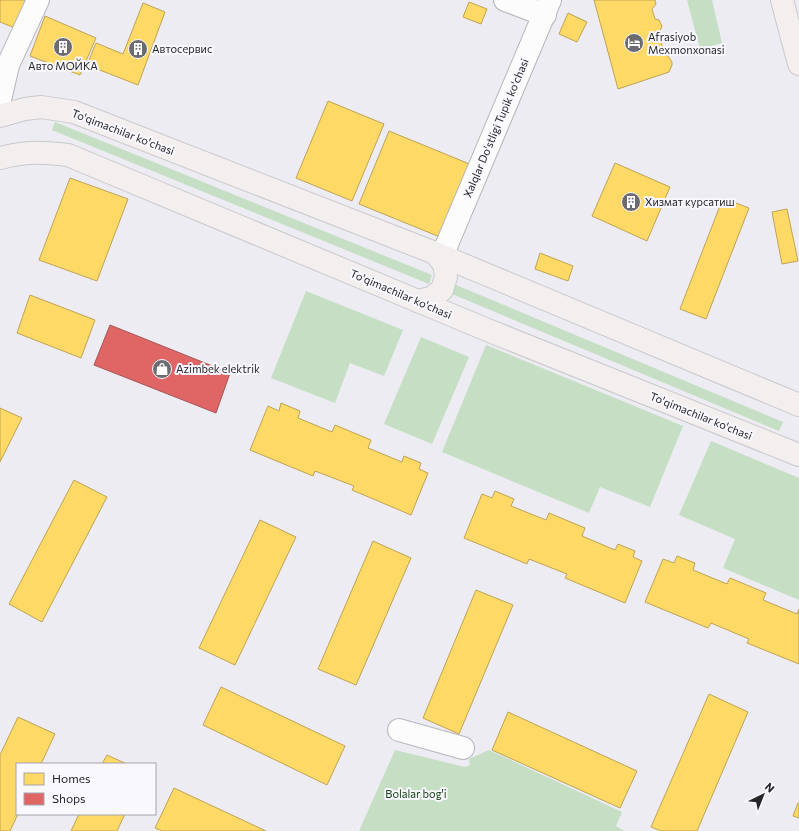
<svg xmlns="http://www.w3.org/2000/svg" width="799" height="831" viewBox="0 0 799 831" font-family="Commissioner,sans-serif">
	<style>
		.green { fill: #c5dec4 }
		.homes { fill: #ffd966; stroke: #bea354 }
		.shops { fill: #e06666; stroke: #a85354 }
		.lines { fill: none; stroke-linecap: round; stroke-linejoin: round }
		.minor-casing { stroke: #b7b6ba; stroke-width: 24 }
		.major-casing { stroke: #c9c8cb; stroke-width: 24 }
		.minor { stroke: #fcfcfd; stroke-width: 22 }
		.major { stroke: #f4efef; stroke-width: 22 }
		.labels { text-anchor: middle; stroke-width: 4; stroke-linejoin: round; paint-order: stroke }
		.poi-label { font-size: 11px; fill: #262629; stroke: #f8f8fe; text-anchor: start }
		.street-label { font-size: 11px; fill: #262629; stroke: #f8f8fe }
		.park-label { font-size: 11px; fill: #174313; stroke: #f8f8fe }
	</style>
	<rect width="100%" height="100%" fill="#edecf2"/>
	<!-- green -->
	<g class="green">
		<polygon points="687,0 712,0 722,43 700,49"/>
		<polygon points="55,122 432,275 429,284 52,130"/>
		<polygon points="456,285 783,422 779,431 452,294"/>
		<polygon points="306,291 403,330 384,376 350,363 335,403 271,378"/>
		<polygon points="421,337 469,357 432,444 384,424"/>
		<polygon points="486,345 683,426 650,507 600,487 589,513 442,452"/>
		<polygon points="711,441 799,478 799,600 723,568 735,539 679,515"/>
		<polygon points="395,750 465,767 470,765 469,759 489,750 622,812 616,826 624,831 359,831"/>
	</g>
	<!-- homes -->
	<g class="homes">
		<polygon points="0,0 27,0 15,28 0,22"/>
		<polygon points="594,0 655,0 656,4 652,9 655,19 659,20 662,26 659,33 664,54 668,56 672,62 672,65 669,72 618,89"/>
		<polygon points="469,2 487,9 481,24 463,17"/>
		<polygon points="143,3 165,12 138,85 87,65 96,43 123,54"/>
		<polygon points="568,13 587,22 577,42 559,34"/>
		<polygon points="45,16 96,38 80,75 30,56"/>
		<polygon points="328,101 384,124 352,201 296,178"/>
		<polygon points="389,131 472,165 440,237 359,204"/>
		<polygon points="615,163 670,187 647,241 592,216"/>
		<polygon points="70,178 128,199 97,281 39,260"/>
		<polygon points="723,198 749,208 706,319 680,309"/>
		<polygon points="787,209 798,261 782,264 772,212"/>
		<polygon points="540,253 573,266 568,281 535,269"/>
		<polygon points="30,295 95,320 81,358 17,333"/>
		<polygon points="281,403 300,411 298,418 332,432 335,425 371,440 368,448 402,462 404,456 421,463 419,469 428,473 411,515 352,490 354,486 315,471 313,476 250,450 268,406 279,411"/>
		<polygon points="0,408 22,418 0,462"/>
		<polygon points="74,480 107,497 42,622 9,604"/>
		<polygon points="495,491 514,499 511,506 546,520 549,513 585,528 582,536 615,550 618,544 635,551 633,557 642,561 625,603 565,578 567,574 529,559 527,564 464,538 482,494 492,498"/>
		<polygon points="260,520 296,537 235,665 199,648"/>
		<polygon points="373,541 411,558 356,685 318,669"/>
		<polygon points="677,556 695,563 693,570 727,584 730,578 766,593 763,600 797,614 799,609 799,664 747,643 749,639 711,623 708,628 645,602 663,559 674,563"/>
		<polygon points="476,590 513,605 459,734 423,718"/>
		<polygon points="221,687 345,746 327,785 203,725"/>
		<polygon points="709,694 748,712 697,831 661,831 651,827"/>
		<polygon points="508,712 637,771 620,808 492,750"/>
		<polygon points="18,717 55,734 41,764 17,764 17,814 18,814 10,831 0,831 0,755"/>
		<polygon points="107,755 127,764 102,764"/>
		<polygon points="174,788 266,831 162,831 155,828"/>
		<polygon points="798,803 799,803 799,818 793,816"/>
		<polygon points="79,814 125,814 117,831 71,831"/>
	</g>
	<!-- shops -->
	<polygon class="shops" points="110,325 230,373 216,413 94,365"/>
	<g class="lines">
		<!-- minor casing -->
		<g class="minor-casing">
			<g id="minor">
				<polyline points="505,0 545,15"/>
				<polyline points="0,100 8,65 38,0"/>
				<polyline points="442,256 550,0"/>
				<polyline points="399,730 463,748"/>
			</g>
		</g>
		<!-- major casing -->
		<g class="major-casing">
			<g id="major">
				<polyline points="782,0 799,64"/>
				<polyline points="0,116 25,109 41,107 74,112 435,253 799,405"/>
				<path d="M0,158c27,-7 41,-6 68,-3l417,174 314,126"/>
				<polyline points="418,301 431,298 442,290 446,277 444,264 435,253"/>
			</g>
		</g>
		<!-- minor -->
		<use href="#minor" class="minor"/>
		<!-- major -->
		<use href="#major" class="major"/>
	</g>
	<!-- icons -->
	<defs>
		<g id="hotel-disc" transform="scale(1)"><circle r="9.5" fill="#6c6b6f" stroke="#f8f8fe"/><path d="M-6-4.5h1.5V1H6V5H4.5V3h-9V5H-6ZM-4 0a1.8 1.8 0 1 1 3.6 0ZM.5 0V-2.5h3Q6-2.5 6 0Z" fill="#fff"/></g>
		<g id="building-disc" transform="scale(1)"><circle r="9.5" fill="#6c6b6f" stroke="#f8f8fe"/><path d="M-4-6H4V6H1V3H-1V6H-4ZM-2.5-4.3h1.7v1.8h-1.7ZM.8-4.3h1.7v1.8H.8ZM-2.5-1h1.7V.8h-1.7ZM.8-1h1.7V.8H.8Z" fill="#fff"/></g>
		<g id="shop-disc" transform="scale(1)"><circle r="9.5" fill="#6c6b6f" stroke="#f8f8fe"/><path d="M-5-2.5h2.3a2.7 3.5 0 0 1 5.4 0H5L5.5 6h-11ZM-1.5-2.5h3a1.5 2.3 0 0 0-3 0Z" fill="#fff"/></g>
	</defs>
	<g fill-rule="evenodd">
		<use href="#hotel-disc" x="634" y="43"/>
		<use href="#building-disc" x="63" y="47"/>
		<use href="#building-disc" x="138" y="49"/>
		<use href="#building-disc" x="631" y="202"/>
		<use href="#shop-disc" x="162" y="369"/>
	</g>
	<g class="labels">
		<!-- poi labels -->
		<g class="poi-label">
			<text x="648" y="41">Afrasiyob<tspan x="648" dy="13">Mexmonxonasi</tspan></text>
			<text x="152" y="53">Автосервис</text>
			<text x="63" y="70" text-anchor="middle">Авто МОЙКА</text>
			<text x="645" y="206">Хизмат курсатиш</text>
			<text x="176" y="373">Azimbek elektrik</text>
		</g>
		<!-- street labels -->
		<g class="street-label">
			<text transform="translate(496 128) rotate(-67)" y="4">Xalqlar Do'stligi Tupik ko'chasi</text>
			<text transform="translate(123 132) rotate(21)" y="4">To'qimachilar ko'chasi</text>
			<text transform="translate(401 294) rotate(23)" y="4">To'qimachilar ko'chasi</text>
			<text transform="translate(701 416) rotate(22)" y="4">To'qimachilar ko'chasi</text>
		</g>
		<!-- park labels -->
		<g class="park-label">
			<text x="416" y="798">Bolalar bog'i</text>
		</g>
	</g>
	<!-- legend -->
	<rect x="16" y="763" width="140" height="52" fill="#f8f8fe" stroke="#a4a4a9"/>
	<rect x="24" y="773" width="20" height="12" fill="#ffd966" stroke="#a4a4a9"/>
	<text x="52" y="783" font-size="12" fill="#262629">Homes</text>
	<rect x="24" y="793" width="20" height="12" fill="#e06666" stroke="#a4a4a9"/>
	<text x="52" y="803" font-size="12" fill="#262629">Shops</text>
	<!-- north arrow -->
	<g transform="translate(763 795) rotate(43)" stroke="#f8f8fe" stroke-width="3" paint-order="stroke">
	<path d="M0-3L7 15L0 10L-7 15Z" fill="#262629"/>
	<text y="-6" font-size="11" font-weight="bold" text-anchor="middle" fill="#262629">N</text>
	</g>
</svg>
